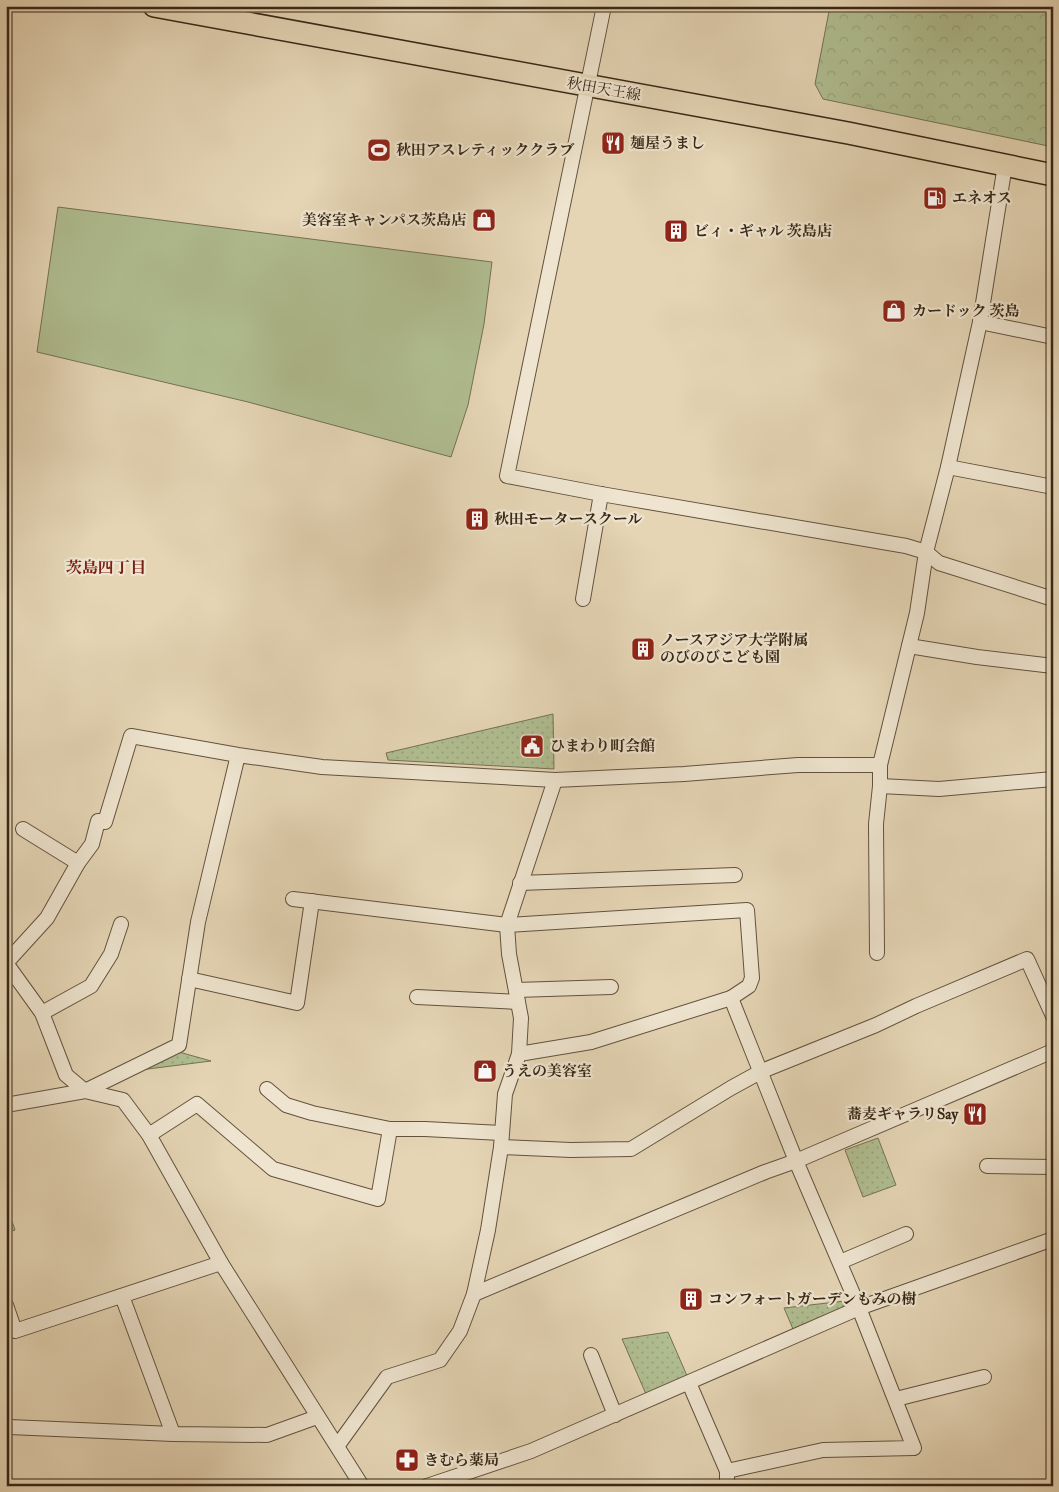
<svg xmlns="http://www.w3.org/2000/svg" width="1059" height="1492" viewBox="0 0 1059 1492" font-family="'IM FELL Double Pica','Noto Serif JP',serif">
	<style>
		.grass { fill: #b0be91; stroke: #747254 }
		.forest { fill: url(#forest-crowns); stroke: #747254 }
		.park { fill: url(#park-dots); stroke: #747254 }
		.lines { fill: none; stroke-linecap: round; stroke-linejoin: round }
		.minor-casing { stroke: #62523e; stroke-width: 16 }
		.primary-casing { stroke: #372716; stroke-width: 24 }
		.minor { stroke: #eee4cf; stroke-width: 14 }
		.primary { stroke: #e5d5b5; stroke-width: 21 }
		.labels { text-anchor: middle; stroke-width: 4.5; stroke-linejoin: round; paint-order: stroke }
		.street-label { font-size: 15px; fill: #372716; stroke: #eee4cf }
		.poi-label { font-size: 15px; font-weight: bold; fill: #372716; stroke: #eee4cf; text-anchor: start }
		.neighbourhood-label { font-size: 16px; font-weight: bold; fill: #7a1f14; stroke: #eee4cf }
	</style>
	<defs>
		<pattern id="forest-crowns" width="20" height="18" patternUnits="userSpaceOnUse" patternTransform="scale(1.25)"><rect width="20" height="18" fill="#b0be91"/><path d="M2 6a3 3 0 1 1 6 0M12 15a3 3 0 1 1 6 0" fill="none" stroke="#98a37c"/></pattern>
		<pattern id="park-dots" width="8" height="8" patternUnits="userSpaceOnUse" patternTransform="scale(1.25)"><rect width="8" height="8" fill="#b0be91"/><path d="M2 2h.1M6 6h.1" fill="none" stroke="#98a37c" stroke-width="1.8" stroke-linecap="round"/></pattern>
	</defs>
	<rect width="100%" height="100%" fill="#e5d5b5"/>
	<filter id="stains"><feTurbulence type="fractalNoise" baseFrequency=".004" numOctaves="4"/><feColorMatrix values="0 0 0 0 .2 0 0 0 0 .09 0 0 0 0 .02 0 0 0 .5 -.17"/></filter>
	<radialGradient id="worn" r=".72"><stop offset=".6" stop-color="#630" stop-opacity="0"/><stop offset="1" stop-color="#630" stop-opacity=".3"/></radialGradient>
	<!-- grass -->
	<polygon class="grass" points="58,207 492,262 484,324 468,405 451,457 248,402 37,352"/>
	<!-- forest -->
	<polygon class="forest" points="830,6 1053,6 1053,147 823,99 815,84"/>
	<!-- park -->
	<g class="park">
		<polygon points="553,714 554,769 388,760 386,753"/>
		<polygon points="179,1052 211,1061 140,1070"/>
		<polygon points="878,1138 896,1185 863,1197 845,1150"/>
		<polygon points="6,1210 8,1210 15,1230 6,1233"/>
		<polygon points="845,1301 841,1310 793,1329 784,1308"/>
		<polygon points="668,1332 688,1378 646,1394 622,1339"/>
	</g>
	<g class="lines">
		<!-- minor casing -->
		<g class="minor-casing">
			<g id="minor">
				<polyline points="604,6 507,476 601,494 906,546 926,552 939,563 1053,599"/>
				<polyline points="980,322 1053,337"/>
				<polyline points="948,467 1053,487"/>
				<polyline points="583,599 601,494"/>
				<polyline points="909,646 977,657 1053,666"/>
				<polyline points="238,755 198,922 179,1045 85,1091 66,1075 42,1013 6,963 47,918 78,863 92,844 98,821 105,822 131,736 238,755 322,767 555,780 684,774 798,765 880,765 917,613 926,552 948,467 980,322 1005,165"/>
				<polyline points="880,786 939,789 1053,779"/>
				<polyline points="23,829 78,863"/>
				<polyline points="520,883 735,875"/>
				<polyline points="293,899 507,925 747,910 752,978 749,986 731,998"/>
				<polyline points="877,953 876,824 880,786 880,765"/>
				<polyline points="189,979 297,1003 312,901"/>
				<polyline points="516,990 611,987"/>
				<polyline points="417,997 518,1002"/>
				<polyline points="42,1013 91,986 111,954 121,924"/>
				<polyline points="519,1054 591,1042 731,998 796,1161 859,1308 914,1448 823,1450 727,1471 727,1486"/>
				<polyline points="267,1089 286,1105 312,1113 390,1129 425,1129 501,1133"/>
				<polyline points="6,1105 85,1091 123,1100 149,1135 221,1263 362,1486"/>
				<polyline points="149,1135 197,1104 273,1169 378,1199 390,1129"/>
				<polyline points="501,1147 571,1150 631,1149 731,1088 762,1071 876,1025 916,1006 1027,959 1053,1016"/>
				<polyline points="987,1166 1053,1167"/>
				<polyline points="840,1262 906,1234"/>
				<polyline points="474,1294 765,1172 796,1161 1053,1051"/>
				<polyline points="122,1296 173,1434"/>
				<polyline points="6,1305 15,1331 221,1263"/>
				<polyline points="591,1355 615,1415"/>
				<polyline points="689,1383 727,1471"/>
				<polyline points="896,1399 984,1377"/>
				<polyline points="9,1427 173,1434 267,1435 317,1417"/>
				<polyline points="338,1445 387,1377 440,1360 460,1331 474,1294 488,1230 501,1147 505,1094 519,1054 521,1018 509,954 507,925 555,780"/>
				<polyline points="427,1486 531,1451 859,1308 1053,1239"/>
			</g>
		</g>
		<!-- primary casing -->
		<g class="primary-casing">
			<polyline id="primary" points="154,6 848,133 1053,175"/>
		</g>
		<!-- minor -->
		<use href="#minor" class="minor"/>
		<!-- primary -->
		<use href="#primary" class="primary"/>
	</g>
	<!-- icons -->
	<defs>
		<g id="restaurant-square" transform="scale(1.25)"><rect x="-9" y="-9" width="18" height="18" rx="4" fill="#8f2418" stroke="#eee4cf"/><path d="M-5-6h1v4h1v-4h1v4h1v-4h1v5L-1.5 .5V6h-2V.5L-5-1ZM5-6V6H3V1.5H1.5Q1.5-4 5-6Z" fill="#fff"/></g>
		<g id="stadium-square" transform="scale(1.25)"><rect x="-9" y="-9" width="18" height="18" rx="4" fill="#8f2418" stroke="#eee4cf"/><path d="M0-5a6.5 5 0 1 0 0 10a6.5 5 0 1 0 0-10ZM-3.5-1.8h7v3.6h-7Z" fill="#fff"/></g>
		<g id="fuel-square" transform="scale(1.25)"><rect x="-9" y="-9" width="18" height="18" rx="4" fill="#8f2418" stroke="#eee4cf"/><path d="M-5.5-6h7V0h2V4h1.3V-2.5L3-4.5l.8-.8L6-3V5H2.5V1h-1V6h-7ZM-4.2-4.7v3.2H.2V-4.7Z" fill="#fff"/></g>
		<g id="shop-square" transform="scale(1.25)"><rect x="-9" y="-9" width="18" height="18" rx="4" fill="#8f2418" stroke="#eee4cf"/><path d="M-5-2.5h2.3a2.7 3.5 0 0 1 5.4 0H5L5.5 6h-11ZM-1.5-2.5h3a1.5 2.3 0 0 0-3 0Z" fill="#fff"/></g>
		<g id="building-square" transform="scale(1.25)"><rect x="-9" y="-9" width="18" height="18" rx="4" fill="#8f2418" stroke="#eee4cf"/><path d="M-4-6H4V6H1V3H-1V6H-4ZM-2.5-4.3h1.7v1.8h-1.7ZM.8-4.3h1.7v1.8H.8ZM-2.5-1h1.7V.8h-1.7ZM.8-1h1.7V.8H.8Z" fill="#fff"/></g>
		<g id="civic-square" transform="scale(1.25)"><rect x="-9" y="-9" width="18" height="18" rx="4" fill="#8f2418" stroke="#eee4cf"/><path d="M-.6-6.5H3V-4.5H.6V-3L4-1V1h2V6H-6V1h2V-1L-.6-3ZM-1.2 2.5V6h2.4V2.5Z" fill="#fff"/></g>
		<g id="pharmacy-square" transform="scale(1.25)"><rect x="-9" y="-9" width="18" height="18" rx="4" fill="#8f2418" stroke="#eee4cf"/><path d="M-2-6h4v4h4v4h-4v4h-4v-4h-4v-4h4Z" fill="#fff"/></g>
	</defs>
	<g fill-rule="evenodd">
		<use href="#restaurant-square" x="613" y="143"/>
		<use href="#stadium-square" x="379" y="150"/>
		<use href="#fuel-square" x="935" y="198"/>
		<use href="#shop-square" x="484" y="220"/>
		<use href="#building-square" x="676" y="231"/>
		<use href="#shop-square" x="894" y="311"/>
		<use href="#building-square" x="477" y="519"/>
		<use href="#building-square" x="643" y="649"/>
		<use href="#civic-square" x="532" y="746"/>
		<use href="#shop-square" x="485" y="1071"/>
		<use href="#restaurant-square" x="975" y="1114"/>
		<use href="#building-square" x="691" y="1299"/>
		<use href="#pharmacy-square" x="407" y="1460"/>
	</g>
	<g class="labels">
		<!-- street labels -->
		<g class="street-label">
			<text transform="translate(604 89) rotate(10)" y="5">秋田天王線</text>
		</g>
		<!-- poi labels -->
		<g class="poi-label">
			<text x="630" y="148">麺屋うまし</text>
			<text x="396" y="155">秋田アスレティッククラブ</text>
			<text x="952" y="203">エネオス</text>
			<text x="466" y="225" text-anchor="end">美容室キャンパス茨島店</text>
			<text x="694" y="236">ビィ・ギャル 茨島店</text>
			<text x="912" y="316">カードック 茨島</text>
			<text x="494" y="524">秋田モータースクール</text>
			<text x="660" y="645">ノースアジア大学附属<tspan x="660" dy="17">のびのびこども園</tspan></text>
			<text x="550" y="751">ひまわり町会館</text>
			<text x="502" y="1076">うえの美容室</text>
			<text x="958" y="1119" text-anchor="end">蕎麦ギャラリSay</text>
			<text x="708" y="1304">コンフォートガーデンもみの樹</text>
			<text x="424" y="1465">きむら薬局</text>
		</g>
		<!-- neighbourhood labels -->
		<g class="neighbourhood-label">
			<text x="106" y="573">茨島四丁目</text>
		</g>
	</g>
	<!-- margin -->
	<rect width="1059" height="1492" fill="none" stroke="#e5d5b5" stroke-width="25"/>
	<rect x="8" y="8" width="1044" height="1477" fill="none" stroke="#372716" stroke-width="2.5"/>
	<rect x="12" y="12" width="1034" height="1467" fill="none" stroke="#372716"/>
	<rect width="100%" height="100%" filter="url(#stains)"/>
	<rect width="100%" height="100%" fill="url(#worn)"/>
</svg>
